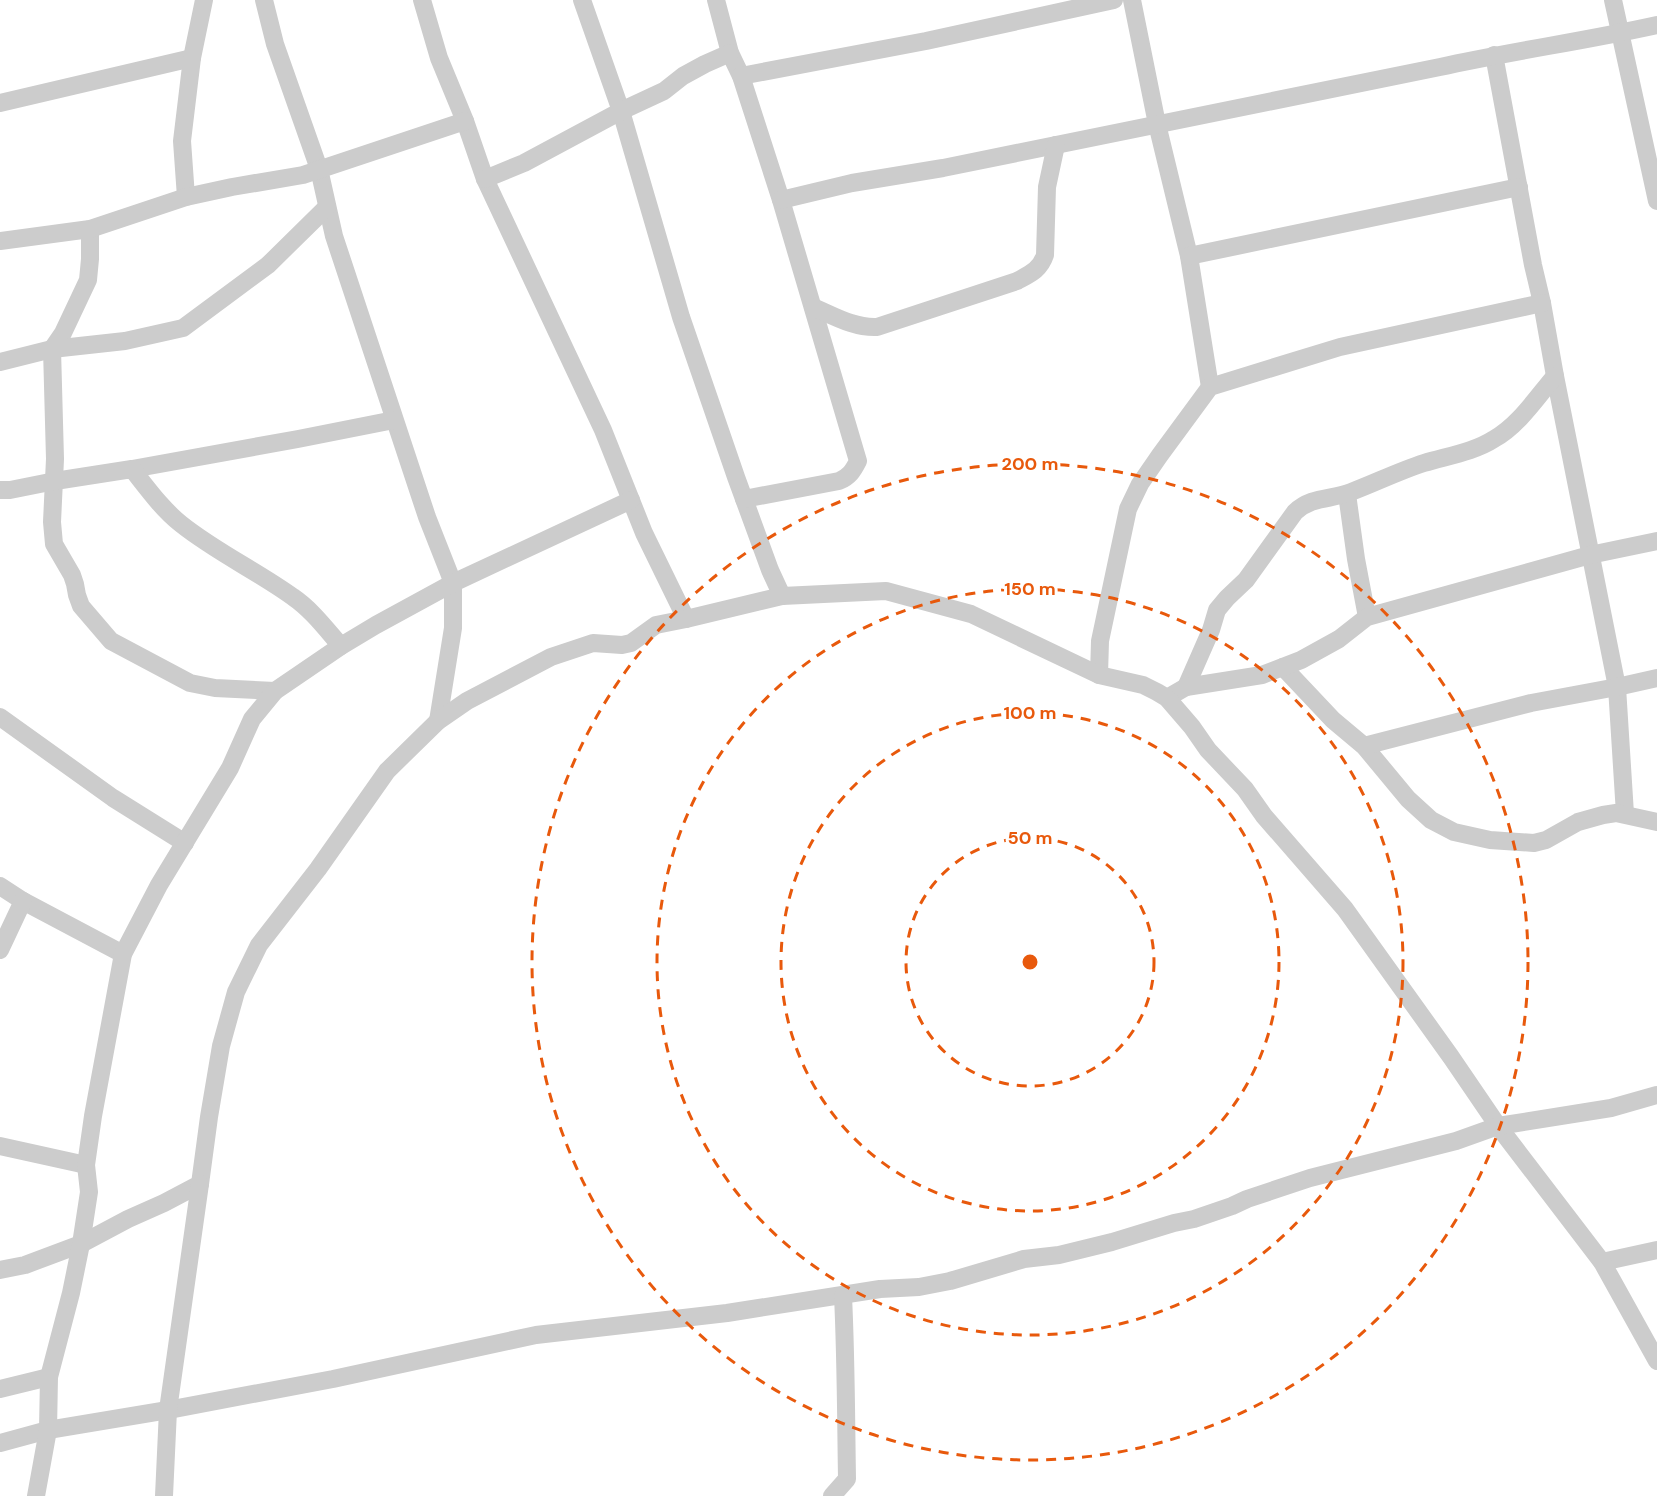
<svg xmlns="http://www.w3.org/2000/svg" width="1657" height="1496" viewBox="0 0 1657 1496" font-family="'DM Sans',sans-serif">
	<style>
		.lines { fill: none; stroke-linecap: round; stroke-linejoin: round }
		.street { stroke: #ccc; stroke-width: 18 }
		.ring { fill: none; stroke: #e8590c; stroke-width: 3; stroke-dasharray: 10 8 }
		.centre { fill: #e8590c; stroke: #fff; stroke-width: 3 }
		.ring-label { font-size: 18px; text-anchor: middle; font-weight: bold; fill: #e8590c; stroke: #fff; stroke-width: 6; stroke-linejoin: round; paint-order: stroke }
	</style>
	<rect width="100%" height="100%" fill="#fff"/>
	<g class="lines">
		<!-- street -->
		<g class="street">
			<polyline points="264,0 275,44 319,169 334,236 427,517 453,583 453,628 438,721"/>
			<polyline points="422,0 439,58 465,121 485,179 603,430 644,533 686,619"/>
			<polyline points="582,0 621,111 681,317 736,477 770,570 782,596"/>
			<path d="M716,0l14,53 11,23 40,124 77,261c-5,10 -9,16 -19,20l-95,18"/>
			<polyline points="1132,0 1157,124 1189,256 1210,387"/>
			<polyline points="1613,0 1657,201"/>
			<polyline points="1494,55 1533,265 1542,303 1555,376 1617,687 1625,814"/>
			<polyline points="741,76 926,41 1114,0"/>
			<polyline points="0,103 192,58"/>
			<polyline points="485,179 524,163 621,111 664,91 683,76 705,64 730,53"/>
			<polyline points="186,197 182,141 192,58 204,0"/>
			<path d="M781,200l71,-17 91,-15 497,-101c72,-16 145,-26 217,-42"/>
			<polyline points="90,229 90,259 88,280 63,333 52,349 55,459 52,522 54,544 72,575 75,584 77,595 81,606 111,641 190,683 215,688 275,691"/>
			<polyline points="0,241 90,229 186,197 232,187 303,175 465,121"/>
			<polyline points="1189,256 1519,187"/>
			<path d="M813,307c21,9 41,21 64,20l140,-46c13,-7 23,-11 28,-26l2,-68 9,-42"/>
			<polyline points="0,362 52,349 125,341 183,328 268,265 327,207"/>
			<polyline points="132,469 298,439 394,420"/>
			<path d="M0,490h10l45,-9 77,-12c15,19 30,40 49,55 35,28 76,47 112,73 19,13 33,32 48,49"/>
			<polyline points="1347,494 1356,559 1367,617"/>
			<polyline points="1283,667 1333,720 1364,746 1408,799 1431,820 1454,832 1490,840 1534,843 1546,840 1578,822 1603,815 1616,813 1657,822"/>
			<polyline points="1099,675 1100,641 1128,509 1140,484 1160,455 1210,387 1340,347 1542,303"/>
			<path d="M1186,687l25,-57 6,-20 10,-12 19,-18 49,-68c17,-16 36,-12 56,-20 24,-9 48,-21 73,-29 23,-7 50,-11 70,-24 25,-14 43,-42 61,-63"/>
			<polyline points="1167,698 1186,687 1262,675 1301,660 1339,639 1367,617 1590,555 1657,541"/>
			<polyline points="0,717 113,798 185,843"/>
			<polyline points="1364,746 1531,703 1617,687 1657,678"/>
			<polyline points="0,886 23,901 123,954"/>
			<polyline points="0,950 23,901"/>
			<polyline points="0,1146 86,1165"/>
			<polyline points="1602,1262 1657,1250"/>
			<polyline points="0,1270 25,1265 81,1244 128,1219 164,1203 200,1184 209,1117 221,1046 236,992 259,945 318,869 387,771 438,721 467,701 551,657 593,643 622,645 631,643 656,625 686,619 782,596 886,591 971,614 1099,675 1143,685 1157,692 1167,698 1192,727 1208,750 1245,789 1264,816 1345,909 1451,1057 1498,1126 1602,1262 1657,1361"/>
			<polyline points="0,1389 49,1377"/>
			<polyline points="0,1443 48,1430 168,1410 333,1379 536,1335 727,1313 880,1289 919,1287 950,1281 1024,1259 1059,1255 1112,1242 1174,1223 1194,1219 1232,1206 1247,1199 1310,1178 1456,1141 1498,1126 1611,1108 1657,1095"/>
			<polyline points="36,1496 48,1430 49,1377 71,1293 81,1244 89,1192 86,1165 93,1116 123,954 159,885 230,768 252,719 275,691 341,646 376,625 453,583 631,500"/>
			<polyline points="164,1496 168,1410 200,1184"/>
			<path d="M832,1496l15,-17c-1,-61 -1,-122 -4,-183"/>
		</g>
	</g>
	<!-- distance rings -->
	<g class="ring">
		<circle cx="1030" cy="962" r="124"/>
		<circle cx="1030" cy="962" r="249"/>
		<circle cx="1030" cy="962" r="373"/>
		<circle cx="1030" cy="962" r="498"/>
	</g>
	<circle cx="1030" cy="962" r="9" class="centre"/>
	<g class="ring-label">
		<text x="1030" y="470">200 m</text>
		<text x="1030" y="595">150 m</text>
		<text x="1030" y="719">100 m</text>
		<text x="1030" y="844">50 m</text>
	</g>
</svg>
